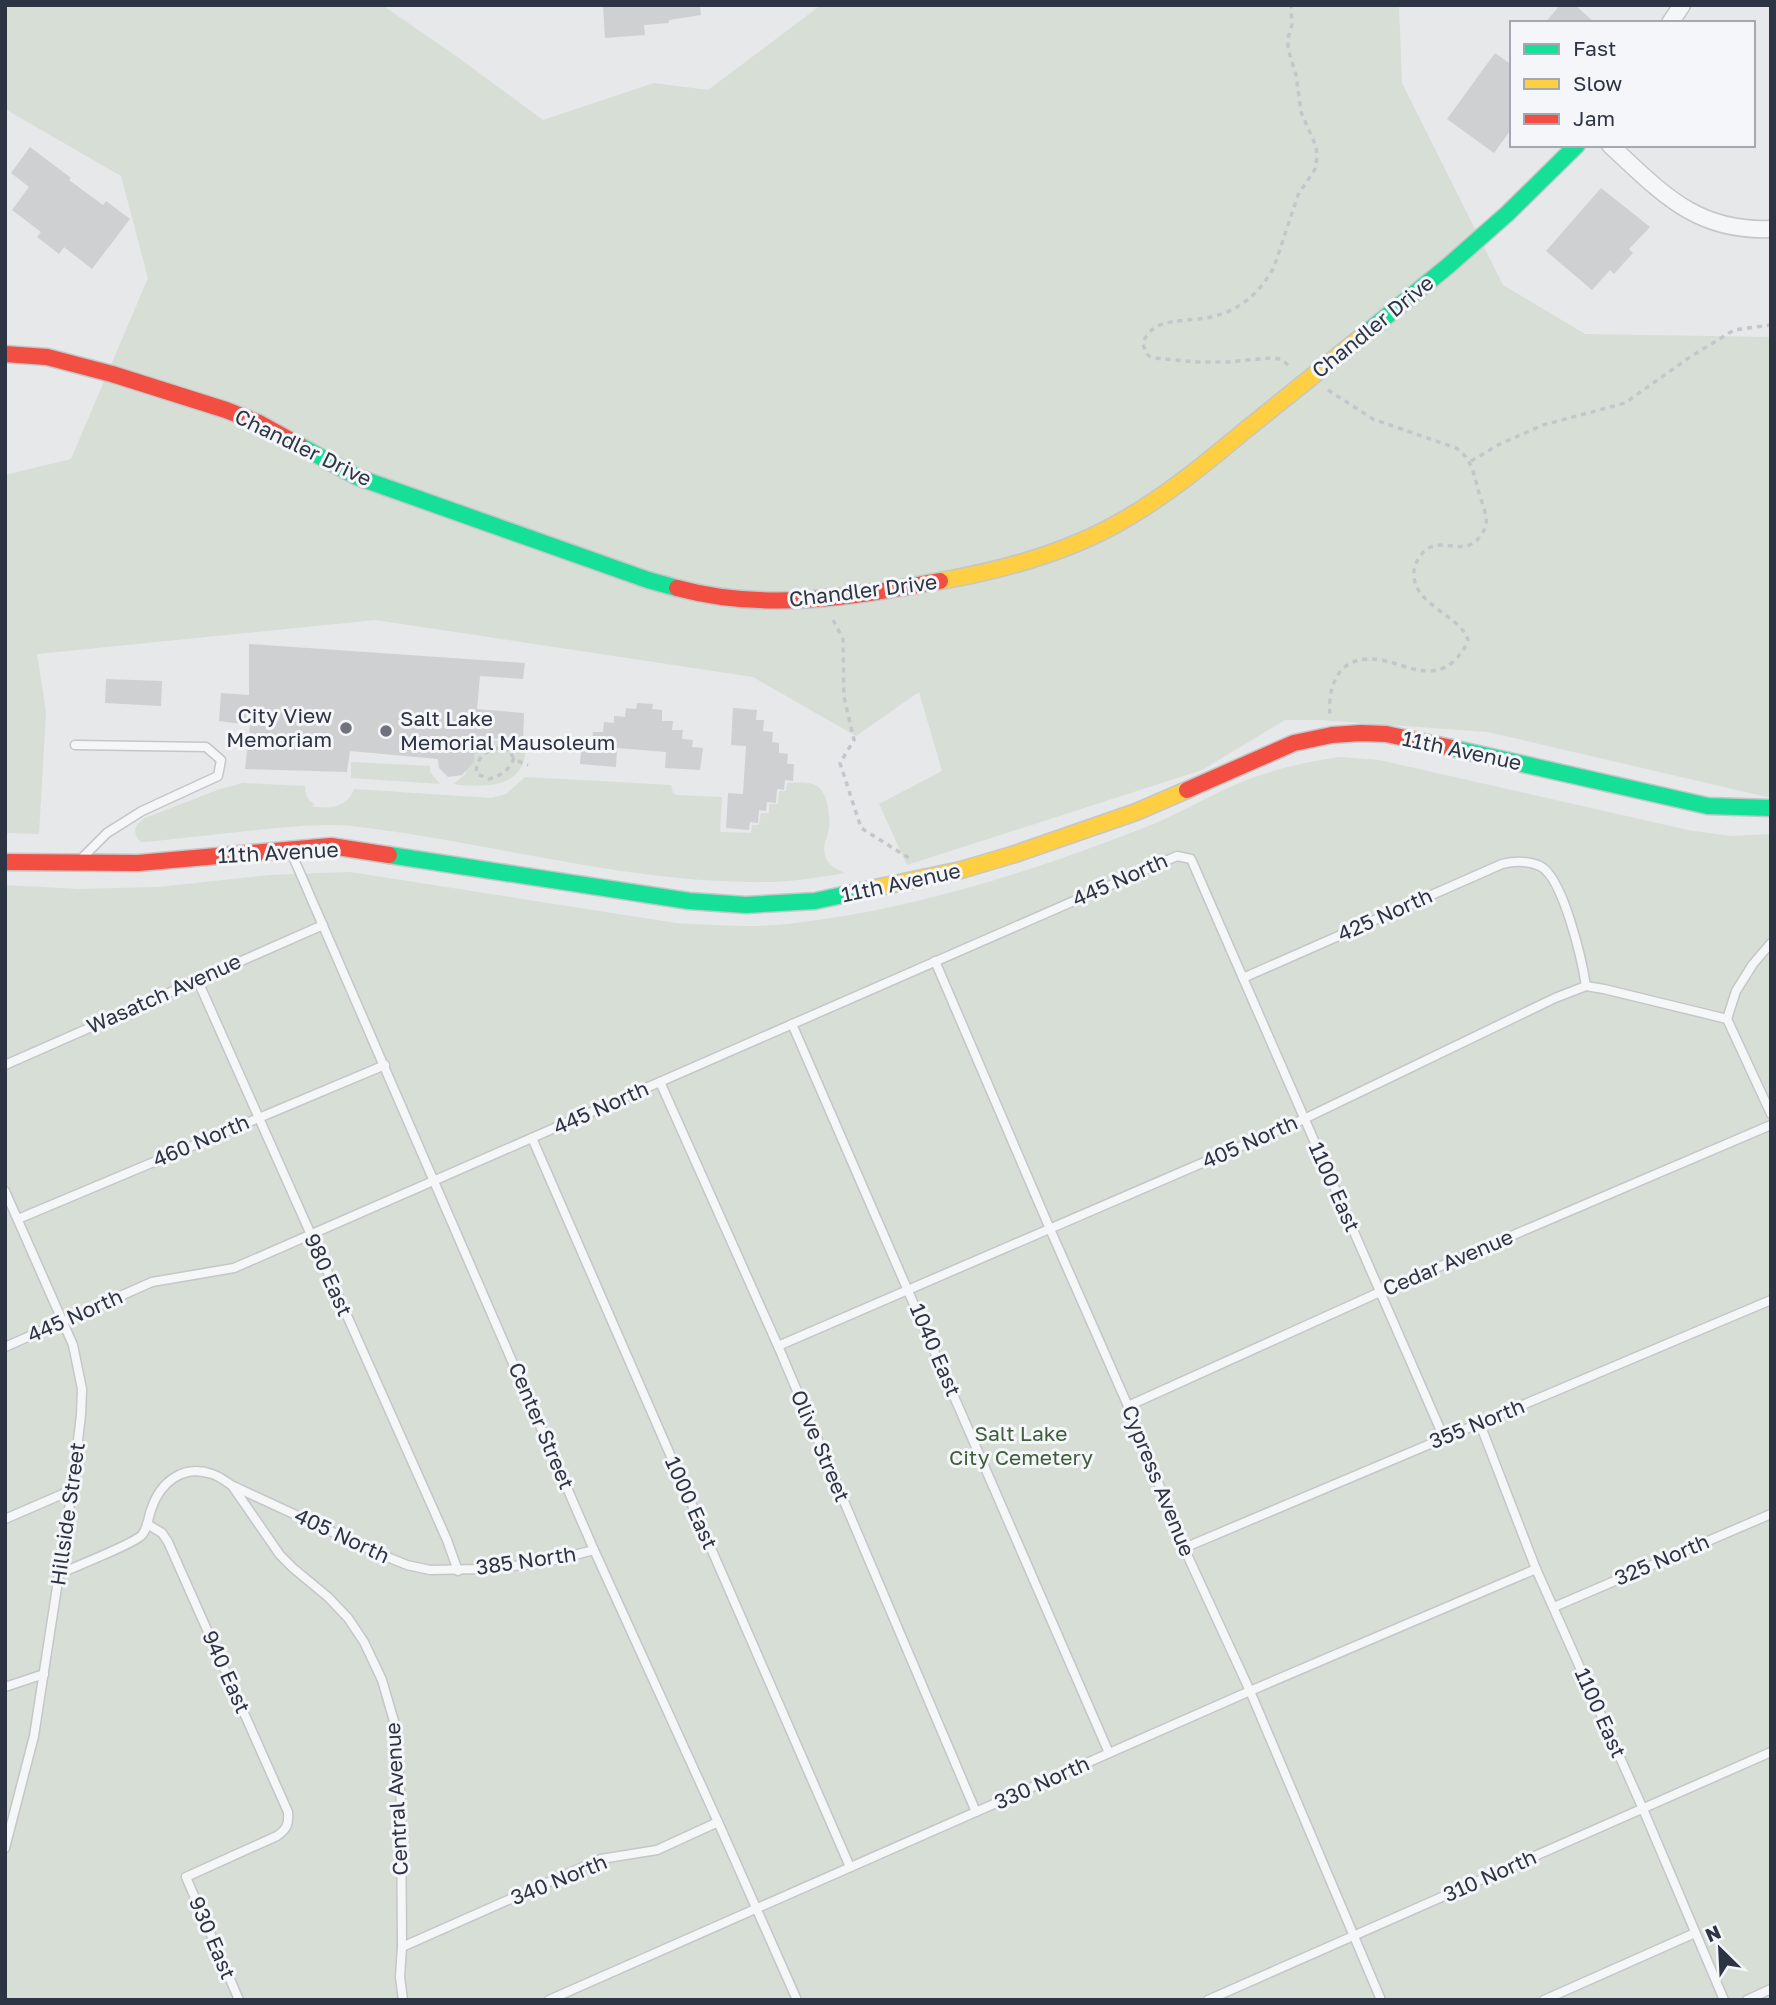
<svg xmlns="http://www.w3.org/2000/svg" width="1776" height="2005" viewBox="0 0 1776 2005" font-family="'Golos Text',sans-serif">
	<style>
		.green { fill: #d6ded6 }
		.building { fill: #ced0d2 }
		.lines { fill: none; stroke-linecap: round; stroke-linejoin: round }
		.lane-casing { stroke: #c4c6c8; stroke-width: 11 }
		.street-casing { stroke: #c4c6c8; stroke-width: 19 }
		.fast-casing { stroke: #c4c6c8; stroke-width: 19 }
		.slow-casing { stroke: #c4c6c8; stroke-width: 19 }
		.jam-casing { stroke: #c4c6c8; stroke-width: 19 }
		.path { stroke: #c5c6ca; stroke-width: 3.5; stroke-dasharray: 5 5; stroke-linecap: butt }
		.lane { stroke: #f5f6f7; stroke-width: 8 }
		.street { stroke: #f5f6f7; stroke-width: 16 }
		.fast { stroke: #16e098; stroke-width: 16 }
		.slow { stroke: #ffcf43; stroke-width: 16 }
		.jam { stroke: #f24e42; stroke-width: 16 }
		.poi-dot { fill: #6e737d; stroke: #f4f6f9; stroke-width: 2.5 }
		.labels { text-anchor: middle; stroke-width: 6; stroke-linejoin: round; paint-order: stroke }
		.street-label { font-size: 21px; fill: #2d3443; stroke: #f4f6f9 }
		.poi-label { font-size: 21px; fill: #2d3443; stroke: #f4f6f9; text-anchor: end }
		.park-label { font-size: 21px; fill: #405e3b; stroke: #f4f6f9 }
	</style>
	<rect width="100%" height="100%" fill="#e6e8ea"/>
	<!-- green -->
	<g class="green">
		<polygon points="5,5 382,5 456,56 543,120 654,83 708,90 821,5 1399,5 1402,83 1503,285 1585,334 1771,337 1771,798 1488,732 1319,720 1285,720 1202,770 907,865 879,804 942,771 919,692 856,736 753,677 375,620 37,654 46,712 39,834 5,833 5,475 71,459 148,278 121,176 5,109"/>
		<path d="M471,740l55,1c2,48 -38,47 -73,43l13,-10 -1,-7z"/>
		<path d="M1340,757l39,3 309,70 42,6 41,-2v1166h-1766v-1115l73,4 80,-2 112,-12 80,-3 326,51c37,2 74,5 111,1 123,-13 244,-52 359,-97 31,-12 60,-30 91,-43 33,-14 67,-22 103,-27z"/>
		<polygon points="351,762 430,766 430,772 440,784 351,778"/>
		<path d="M525,777l146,8 2,8 4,2 45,2 -2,35 31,1 1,-8h7l2,-12h8v-9h9l1,-13h7l1,-8c23,-1 36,-2 41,24 1,7 2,15 1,22 -2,9 -7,17 -4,27 3,9 12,14 20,17 -24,4 -49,8 -73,9 -142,3 -280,-40 -420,-56 -31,-3 -64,1 -95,4 -37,4 -74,8 -111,12h-5c-10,-9 -6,-18 4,-24l75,-29 23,-6 62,3c1,9 1,14 10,18l-3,2c17,4 36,1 42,-17l137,9 15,-4z"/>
	</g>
	<!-- building -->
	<g class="building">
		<polygon points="603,5 700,5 701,15 669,20 669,23 644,25 645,35 605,38"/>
		<polygon points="1560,5 1575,5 1595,23 1545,23"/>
		<polygon points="1495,53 1512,65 1512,128 1494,153 1447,119"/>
		<polygon points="30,147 71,178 69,180 103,205 106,201 130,219 92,269 64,247 59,254 37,237 41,232 12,210 29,187 11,173"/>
		<polygon points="1601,188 1650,227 1629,249 1633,253 1614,274 1610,270 1592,290 1546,251"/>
		<polygon points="249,644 525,663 523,679 480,676 477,709 524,713 523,740 475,737 474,762 462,775 448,777 439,768 438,759 350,751 347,772 245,769 250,725 219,721 221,693 249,695"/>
		<polygon points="106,679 162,681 161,706 105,703"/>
		<polygon points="637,703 653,704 652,709 662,710 662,721 673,721 672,730 683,730 682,739 693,740 692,747 703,748 700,770 665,768 666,752 617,748 616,767 580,764 582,739 592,740 593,732 603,732 604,722 614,723 614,716 625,717 626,708 636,709"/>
		<polygon points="733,708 757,710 756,720 764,720 763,731 773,732 772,742 779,743 779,753 788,754 787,764 794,764 793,781 785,780 784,790 777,789 776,803 767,802 766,811 759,810 758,823 750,822 749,830 726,828 728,793 743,794 746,746 731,745"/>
	</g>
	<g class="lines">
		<!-- lane casing -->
		<g class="lane-casing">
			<g id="lane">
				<polyline points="75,745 206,747 221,760 218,776 142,811 107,833 83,857"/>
				<polyline points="291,852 594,1550 718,1822 797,2000"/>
				<polyline points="935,961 1050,1229 1128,1406 1184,1548 1250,1691 1381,2000"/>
				<path d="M1243,978l259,-114c13,-3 25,-4 38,2 23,11 42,94 46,120"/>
				<polyline points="197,979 447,1540 458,1571"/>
				<polyline points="1727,1019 1771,1114"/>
				<polyline points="1727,1019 1736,991 1753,964 1771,943"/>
				<polyline points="792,1024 1109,1753"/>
				<polyline points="5,1065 323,925"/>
				<polyline points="660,1082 778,1346 976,1812"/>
				<polyline points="532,1138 850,1867"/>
				<polyline points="5,1191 73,1345 82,1389 81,1415 72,1490 34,1736 5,1848"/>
				<polyline points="18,1219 385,1065"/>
				<polyline points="778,1346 1304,1119 1555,998 1586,986 1604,989 1727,1019"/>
				<polyline points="5,1347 152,1282 234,1268 1177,856 1191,859 1444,1438"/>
				<polyline points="1128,1406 1380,1292 1771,1125"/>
				<polyline points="1480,1424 1536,1569 1643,1809 1724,2000"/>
				<polyline points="233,1487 280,1555 293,1568 328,1597 348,1618 364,1642 382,1680 396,1728 401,1806 402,1947 400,1977 403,2000"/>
				<polyline points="5,1519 72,1490"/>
				<path d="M147,1524l15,9 6,9 120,270c1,12 -1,17 -11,24l-91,41 53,123"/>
				<polyline points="1184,1548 1771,1300"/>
				<path d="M59,1574c17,-8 73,-29 83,-39 6,-7 6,-17 9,-25 9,-28 32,-46 61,-36 7,2 13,7 19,11l149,69 27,11 23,5 52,-1 61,-6 51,-13"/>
				<polyline points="1554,1607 1771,1514"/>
				<polyline points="5,1687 44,1674"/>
				<polyline points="402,1947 601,1859 657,1850 718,1822"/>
				<polyline points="549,2000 1250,1691 1536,1569"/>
				<polyline points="1208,2000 1771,1752"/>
				<polyline points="1544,2000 1695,1933"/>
				<polyline points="1747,2000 1771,1989"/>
			</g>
		</g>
		<!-- street casing -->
		<g class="street-casing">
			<g id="street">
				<polyline points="1670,23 1682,5"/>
				<path d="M1610,145c51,47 85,87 161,84"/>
			</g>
		</g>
		<!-- fast casing -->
		<g class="fast-casing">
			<g id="fast">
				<polyline points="1360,338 1448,266 1508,213 1577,145"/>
				<polyline points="299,445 357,477 648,580 677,588"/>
				<polyline points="1452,748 1708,806 1771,808"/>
				<polyline points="389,855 689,901 746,905 815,901 875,888"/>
			</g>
		</g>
		<!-- slow casing -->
		<g class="slow-casing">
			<g id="slow">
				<path d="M940,581c64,-11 130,-29 187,-63 41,-24 79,-55 116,-86 39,-31 78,-63 117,-94"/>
				<polyline points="875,888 961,870 1015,854 1136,812 1187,790"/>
			</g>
		</g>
		<!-- jam casing -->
		<g class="jam-casing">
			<g id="jam">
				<polyline points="5,354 47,357 112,374 226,410 259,423 299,445"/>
				<path d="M677,588c88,24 175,9 263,-7"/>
				<polyline points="1187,790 1294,743 1332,735 1361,733 1386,734 1452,748"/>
				<polyline points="5,862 138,863 331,846 389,855"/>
			</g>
		</g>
		<!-- path -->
		<g class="path">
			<path d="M1288,365l-7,-6 -11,-1 -43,4h-30l-43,-4c-8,-2 -9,-7 -11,-15 10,-28 44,-20 68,-26 28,-6 49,-24 63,-50l24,-72 17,-26 2,-12 -1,-11 -15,-34 -5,-37 -8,-26v-11l4,-13 -1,-20"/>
			<path d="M1328,390l45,29 83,29c15,10 17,23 22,41 2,10 10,26 8,36 -1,5 -5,10 -8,14 -18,19 -40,-7 -58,17 -4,6 -7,13 -6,20 1,29 48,41 54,64 -3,9 -8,15 -15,22 -23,19 -46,3 -72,-2 -39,-7 -54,21 -51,56"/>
			<polyline points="1471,461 1500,444 1543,425 1625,403 1690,357 1734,330 1771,325"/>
			<polyline points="833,620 843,639 844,697 854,740 840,763 861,828 909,858"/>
			<path d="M514,758c-5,13 -13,17 -25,21l-12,-5c-4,-15 14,-30 29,-25 7,2 3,3 7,8 3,4 10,6 15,8"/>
		</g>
		<!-- lane -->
		<use href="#lane" class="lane"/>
		<!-- street -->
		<use href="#street" class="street"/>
		<!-- fast -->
		<use href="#fast" class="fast"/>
		<!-- slow -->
		<use href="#slow" class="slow"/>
		<!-- jam -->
		<use href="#jam" class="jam"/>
	</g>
	<!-- markers -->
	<g class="poi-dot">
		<circle cx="346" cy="728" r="7"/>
		<circle cx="386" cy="731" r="7"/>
	</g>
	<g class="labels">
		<!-- street labels -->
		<g class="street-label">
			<text transform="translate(1373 327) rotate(-39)" y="7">Chandler Drive</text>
			<text transform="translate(303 448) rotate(26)" y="7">Chandler Drive</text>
			<text transform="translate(863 591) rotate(-7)" y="7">Chandler Drive</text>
			<text transform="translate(1462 751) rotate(12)" y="7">11th Avenue</text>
			<text transform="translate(278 853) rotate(-3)" y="7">11th Avenue</text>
			<text transform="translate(1120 880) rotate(-24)" y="7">445 North</text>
			<text transform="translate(901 883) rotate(-12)" y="7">11th Avenue</text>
			<text transform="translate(1385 915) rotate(-24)" y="7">425 North</text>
			<text transform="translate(164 994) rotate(-24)" y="7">Wasatch Avenue</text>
			<text transform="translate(601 1108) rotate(-24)" y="7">445 North</text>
			<text transform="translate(201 1141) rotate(-23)" y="7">460 North</text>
			<text transform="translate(1250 1142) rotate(-24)" y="7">405 North</text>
			<text transform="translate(1334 1187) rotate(66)" y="7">1100 East</text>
			<text transform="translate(1448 1263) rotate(-23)" y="7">Cedar Avenue</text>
			<text transform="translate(328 1275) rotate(66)" y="7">980 East</text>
			<text transform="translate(75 1316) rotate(-24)" y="7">445 North</text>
			<text transform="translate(935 1350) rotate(67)" y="7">1040 East</text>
			<text transform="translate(1477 1424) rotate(-22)" y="7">355 North</text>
			<text transform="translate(541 1426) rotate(67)" y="7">Center Street</text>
			<text transform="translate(820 1446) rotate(67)" y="7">Olive Street</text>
			<text transform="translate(1158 1481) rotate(68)" y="7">Cypress Avenue</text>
			<text transform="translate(691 1503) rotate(66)" y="7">1000 East</text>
			<text transform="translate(68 1514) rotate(-82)" y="7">Hillside Street</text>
			<text transform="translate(342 1536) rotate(25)" y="7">405 North</text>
			<text transform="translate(1662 1560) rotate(-23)" y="7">325 North</text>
			<text transform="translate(526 1561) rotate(-8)" y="7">385 North</text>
			<text transform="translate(226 1672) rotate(66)" y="7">940 East</text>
			<text transform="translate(1600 1713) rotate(66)" y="7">1100 East</text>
			<text transform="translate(1042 1783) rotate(-24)" y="7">330 North</text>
			<text transform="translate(397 1799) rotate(-93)" y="7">Central Avenue</text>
			<text transform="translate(1490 1876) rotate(-24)" y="7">310 North</text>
			<text transform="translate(559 1880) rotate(-22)" y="7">340 North</text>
			<text transform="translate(212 1938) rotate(67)" y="7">930 East</text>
		</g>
		<!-- poi labels -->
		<g class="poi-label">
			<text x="332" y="723">City View<tspan x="332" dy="24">Memoriam</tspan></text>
			<text x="400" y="726" text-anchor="start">Salt Lake<tspan x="400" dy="24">Memorial Mausoleum</tspan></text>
		</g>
		<!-- park labels -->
		<g class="park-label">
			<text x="1021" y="1441">Salt Lake<tspan x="1021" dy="24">City Cemetery</tspan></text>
		</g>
	</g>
	<!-- border -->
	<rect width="1776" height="2005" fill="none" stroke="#2d3443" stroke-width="14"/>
	<!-- legend -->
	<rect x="1510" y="21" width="245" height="126" fill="#f4f6f9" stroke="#a4a8b0" stroke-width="2"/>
	<rect x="1524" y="44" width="35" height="10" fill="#16e098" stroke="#a4a8b0" stroke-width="2"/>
	<text x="1573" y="56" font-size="21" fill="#2d3443">Fast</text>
	<rect x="1524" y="79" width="35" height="10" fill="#ffcf43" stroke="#a4a8b0" stroke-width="2"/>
	<text x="1573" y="91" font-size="21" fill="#2d3443">Slow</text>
	<rect x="1524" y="114" width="35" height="10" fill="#f24e42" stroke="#a4a8b0" stroke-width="2"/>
	<text x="1573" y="126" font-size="21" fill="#2d3443">Jam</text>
	<!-- north arrow -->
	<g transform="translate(1720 1949) rotate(336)" stroke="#f4f6f9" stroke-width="5" paint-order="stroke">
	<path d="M0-5L12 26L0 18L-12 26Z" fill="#2d3443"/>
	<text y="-10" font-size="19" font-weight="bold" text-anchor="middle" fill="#2d3443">N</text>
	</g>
</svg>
